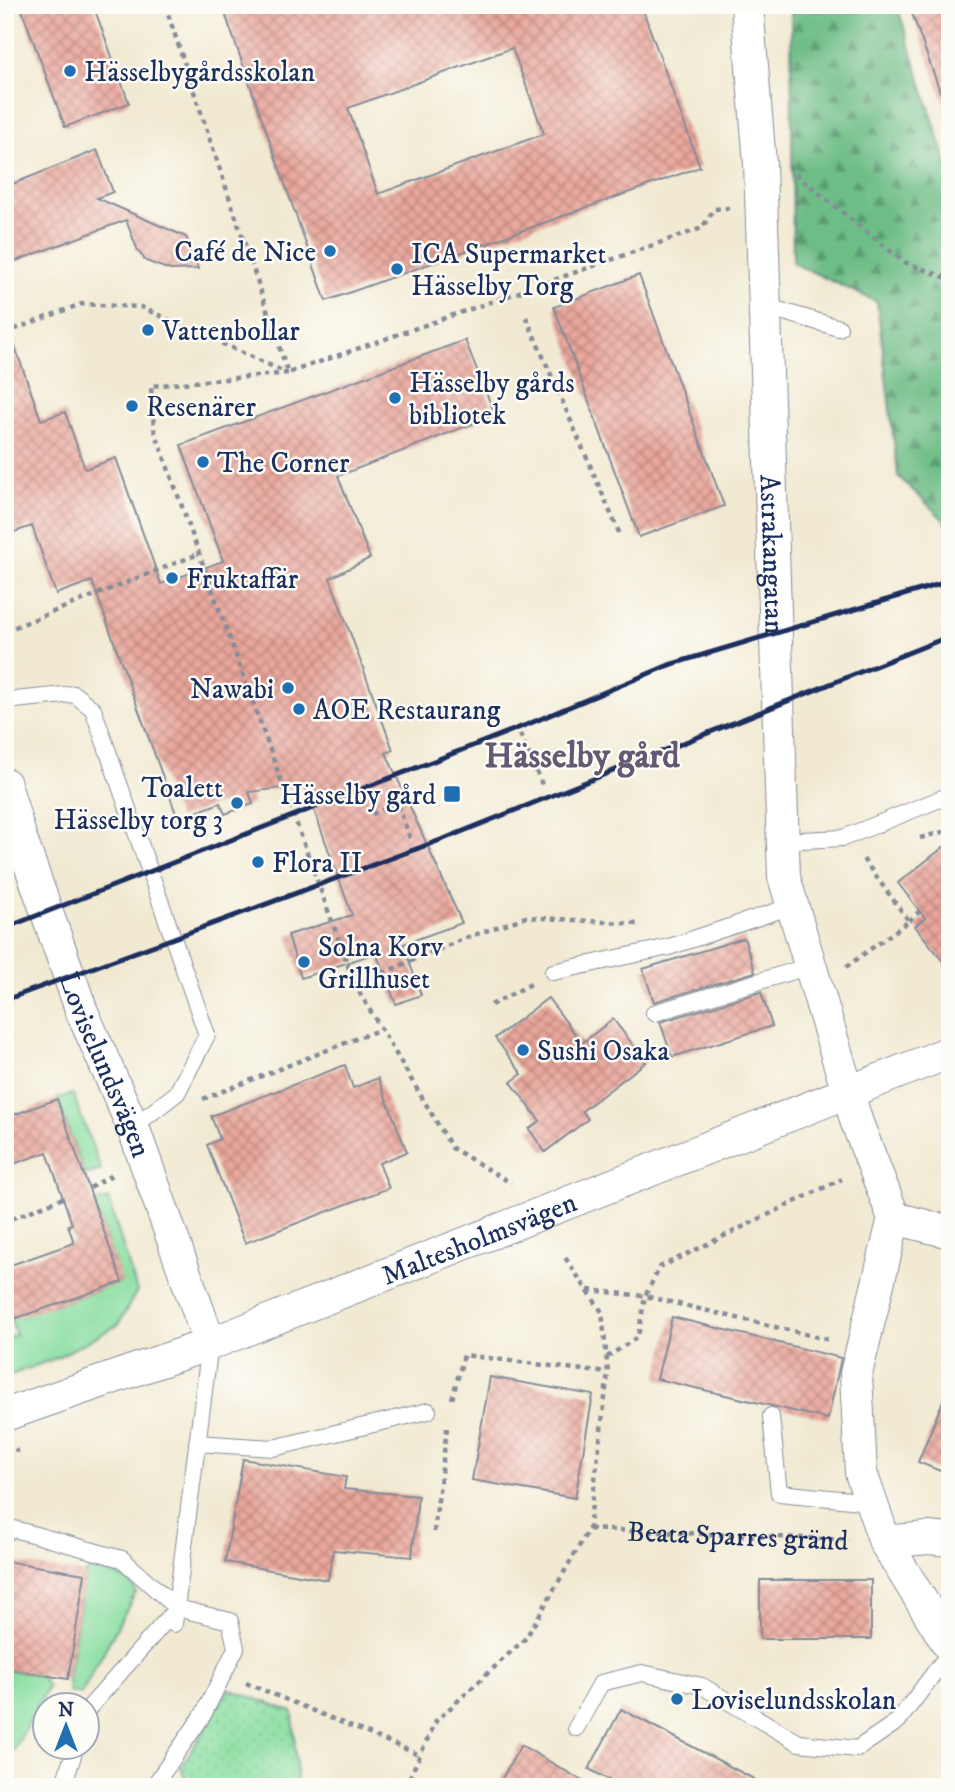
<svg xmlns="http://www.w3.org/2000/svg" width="955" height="1792" viewBox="0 0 955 1792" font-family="'IM FELL DW Pica',serif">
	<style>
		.green { fill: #89dea0; stroke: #52867f; stroke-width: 2 }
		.forest { fill: url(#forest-firs); stroke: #447672; stroke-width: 2 }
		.park { fill: url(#park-dots); stroke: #52867f; stroke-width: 2 }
		.building { fill: url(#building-cross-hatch); fill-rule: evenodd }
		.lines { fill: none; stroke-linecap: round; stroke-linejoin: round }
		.lane-casing { stroke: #868c98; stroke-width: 18 }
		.street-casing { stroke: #868c98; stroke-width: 34 }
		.path { stroke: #868c98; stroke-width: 4.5; stroke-dasharray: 5 5; stroke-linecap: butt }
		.lane { stroke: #fff; stroke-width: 16 }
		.street { stroke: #fff; stroke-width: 32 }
		.rail { stroke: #1b2f5e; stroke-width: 5 }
		.poi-dot { fill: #1f6fb2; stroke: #fdfcf7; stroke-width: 2.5 }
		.labels { text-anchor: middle; stroke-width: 5; stroke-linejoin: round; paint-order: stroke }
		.poi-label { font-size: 28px; fill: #1b2f5e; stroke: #fdfcf7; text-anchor: start }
		.street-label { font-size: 28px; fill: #1b2f5e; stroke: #fdfcf7 }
		.district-label { font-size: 35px; font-weight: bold; fill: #635973; stroke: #fdfcf7 }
	</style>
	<defs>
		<pattern id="forest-firs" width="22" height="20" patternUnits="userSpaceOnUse" patternTransform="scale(1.75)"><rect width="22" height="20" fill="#6ebd86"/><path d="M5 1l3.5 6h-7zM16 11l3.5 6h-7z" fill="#5a9a71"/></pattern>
		<pattern id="park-dots" width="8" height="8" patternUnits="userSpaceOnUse" patternTransform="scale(1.75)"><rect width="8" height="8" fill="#89dea0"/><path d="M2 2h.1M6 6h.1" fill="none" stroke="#76bf8c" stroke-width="1.8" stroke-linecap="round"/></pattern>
		<pattern id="building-cross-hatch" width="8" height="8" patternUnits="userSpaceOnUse" patternTransform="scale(1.75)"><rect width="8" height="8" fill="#eaa79b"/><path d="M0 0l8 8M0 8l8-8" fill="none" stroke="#bd8882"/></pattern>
	</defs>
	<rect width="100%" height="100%" fill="#fdfcf7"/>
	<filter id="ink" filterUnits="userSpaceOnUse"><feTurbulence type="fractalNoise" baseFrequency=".0143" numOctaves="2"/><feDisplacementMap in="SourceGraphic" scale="14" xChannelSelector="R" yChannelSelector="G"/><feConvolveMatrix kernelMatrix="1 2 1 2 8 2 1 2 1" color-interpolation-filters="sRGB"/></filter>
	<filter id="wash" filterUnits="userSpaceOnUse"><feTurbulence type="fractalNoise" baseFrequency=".00686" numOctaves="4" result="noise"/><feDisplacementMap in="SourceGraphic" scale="28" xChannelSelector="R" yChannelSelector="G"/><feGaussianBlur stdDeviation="1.57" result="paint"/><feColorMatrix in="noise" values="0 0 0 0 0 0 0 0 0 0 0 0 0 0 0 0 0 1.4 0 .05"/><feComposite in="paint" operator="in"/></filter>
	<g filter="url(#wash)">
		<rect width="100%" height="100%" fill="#f1e9d1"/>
		<!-- green -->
		<g class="green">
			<polygon points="73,1094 101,1170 85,1175 57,1099"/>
			<polygon points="108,1199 137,1291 118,1325 56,1358 5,1377 5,1339 16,1335 9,1315 54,1305 121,1282 94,1203"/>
			<polygon points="94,1567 128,1580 136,1592 81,1694 69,1692 68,1680 85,1574"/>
			<polygon points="5,1669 40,1675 48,1687 5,1766"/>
		</g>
		<!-- forest -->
		<polygon class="forest" points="791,5 897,5 950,174 950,531 945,521 898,476 877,302 793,263"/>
		<!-- park -->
		<polygon class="park" points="229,1689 293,1712 297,1787 188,1787 181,1767"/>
		<g id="blocks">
			<!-- building -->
			<g class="building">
				<polygon points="20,5 93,5 129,103 65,127"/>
				<path d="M222,5h419l59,162 -374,134zM512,48l32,86 -166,60 -30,-86z"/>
				<polygon points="909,5 950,5 950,107 946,108"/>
				<polygon points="97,150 113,192 97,198 186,237 198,269 170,270 146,261 138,251 126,220 5,265 5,187"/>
				<polygon points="639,275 724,506 639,537 554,307"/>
				<polygon points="9,330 41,420 65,412 85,469 116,458 161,584 223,561 181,445 465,340 495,415 338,476 370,558 330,578 393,750 386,753 462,923 403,944 421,995 396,1004 376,953 301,978 288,935 352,915 305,785 249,792 253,804 225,814 220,803 178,819 92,581 56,594 32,526 5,535 5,331"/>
				<polygon points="950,842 950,970 915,926 925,918 898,883"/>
				<polygon points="744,938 755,972 654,1002 643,969"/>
				<polygon points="761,992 772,1026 672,1057 660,1022"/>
				<polygon points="548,998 582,1043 613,1019 646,1062 582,1111 588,1119 545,1152 529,1129 540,1121 511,1082 522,1074 495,1038"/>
				<polygon points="345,1065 353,1088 378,1078 407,1152 379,1163 389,1188 245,1243 207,1145 220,1139 211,1116"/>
				<polygon points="57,1099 122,1282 5,1322 5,1267 74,1243 68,1225 72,1224 47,1152 5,1167 5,1118"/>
				<polygon points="672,1317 841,1358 828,1419 657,1379"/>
				<polygon points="490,1377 593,1395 575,1498 472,1480"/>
				<polygon points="949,1386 950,1386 950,1475 918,1462"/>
				<polygon points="243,1459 346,1477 344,1489 418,1496 412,1557 333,1550 328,1580 225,1562"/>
				<polygon points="5,1561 85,1574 68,1679 5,1669"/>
				<rect x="760" y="1580" width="111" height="59"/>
				<polygon points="621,1709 769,1787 622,1787 589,1769"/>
				<polygon points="521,1745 593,1787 497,1787"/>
			</g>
		</g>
	</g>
	<g filter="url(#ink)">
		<use href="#blocks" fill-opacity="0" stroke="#868c98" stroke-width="2"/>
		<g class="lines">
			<!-- lane casing -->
			<g class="lane-casing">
				<g id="lane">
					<polyline points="764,306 839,328"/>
					<polyline points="5,701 74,694 93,709 207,1035 177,1093 133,1127"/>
					<polyline points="782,841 843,838 950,795"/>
					<polyline points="553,972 669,947 792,906"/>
					<polyline points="654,1013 810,966"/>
					<polyline points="771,1416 779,1493 871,1502"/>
					<polyline points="197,1443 273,1448 428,1411"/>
					<polyline points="5,1533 14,1529 122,1559 177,1608 230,1621 236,1648 203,1715 153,1787"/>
					<polyline points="174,1624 210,1344"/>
					<polyline points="88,1709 177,1608"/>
					<polyline points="576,1728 601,1683 642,1673 702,1686 799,1743 857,1749 898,1721 950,1652"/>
					<polyline points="63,1787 76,1746"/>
				</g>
			</g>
			<!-- street casing -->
			<g class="street-casing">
				<g id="street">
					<path id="s2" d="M747,5l13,159 24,713 73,246 37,95 56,14"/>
					<path id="s3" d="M5,784l16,55 61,173 51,115 77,217"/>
					<polyline points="894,1218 856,1374 861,1473 885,1542 950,1647"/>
					<path id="s4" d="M5,1415l205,-71 740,-292"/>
					<polyline points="885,1542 928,1538 950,1540"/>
				</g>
			</g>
			<!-- path -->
			<g class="path">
				<polyline points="165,5 288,373 702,228 714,209 729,208"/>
				<polyline points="795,174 904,262 950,279"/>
				<polyline points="526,317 621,537"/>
				<polyline points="5,333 81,304 141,307 287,373"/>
				<polyline points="288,373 151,386 154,429 355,985 452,1148 511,1183"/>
				<polyline points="5,631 201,553"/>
				<polyline points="520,734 544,789"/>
				<polyline points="398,805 411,841"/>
				<polyline points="372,814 398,805 388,786"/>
				<polyline points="920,838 950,830"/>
				<polyline points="909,921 920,911"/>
				<polyline points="846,967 909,921 863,859"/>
				<polyline points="355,985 468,937 526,917 638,924"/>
				<polyline points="491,1005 531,984"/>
				<polyline points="203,1099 381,1029"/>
				<polyline points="90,1188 115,1173"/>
				<polyline points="5,1238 13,1218 63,1198"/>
				<polyline points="588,1290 645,1296 830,1340"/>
				<polyline points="607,1357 638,1337 645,1296 660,1267 842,1179"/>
				<polyline points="452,1399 464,1355 607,1373"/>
				<polyline points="5,1454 18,1450"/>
				<path id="s1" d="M589,1529l260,11"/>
				<polyline points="434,1532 447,1428"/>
				<polyline points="246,1683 420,1755"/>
				<polyline points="405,1787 436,1721 526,1638 589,1529 608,1373 602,1312 564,1256"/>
			</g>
			<!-- lane -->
			<use href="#lane" class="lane"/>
			<!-- street -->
			<use href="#street" class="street"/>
			<!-- rail -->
			<g class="rail">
				<polyline points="5,928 526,725 669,665 950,581"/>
				<polyline points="5,1000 446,838 950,636"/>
			</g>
		</g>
	</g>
	<!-- markers -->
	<g class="poi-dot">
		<circle cx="70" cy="71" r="7"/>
		<circle cx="330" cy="251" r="7"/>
		<circle cx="397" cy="269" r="7"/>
		<circle cx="148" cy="330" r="7"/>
		<circle cx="395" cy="398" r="7"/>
		<circle cx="132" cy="406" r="7"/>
		<circle cx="203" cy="462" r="7"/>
		<circle cx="172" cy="578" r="7"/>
		<circle cx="288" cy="688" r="7"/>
		<circle cx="299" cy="709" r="7"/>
		<rect x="443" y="785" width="18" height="18" rx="3.5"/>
		<circle cx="237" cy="803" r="7"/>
		<circle cx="258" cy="862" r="7"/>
		<circle cx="304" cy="962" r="7"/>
		<circle cx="523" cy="1050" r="7"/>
		<circle cx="677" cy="1699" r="7"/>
	</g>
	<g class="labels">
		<!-- poi labels -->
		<g class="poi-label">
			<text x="84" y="81">Hässelbygårdsskolan</text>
			<text x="316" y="261" text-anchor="end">Café de Nice</text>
			<text x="411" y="263">ICA Supermarket<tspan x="411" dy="32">Hässelby Torg</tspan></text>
			<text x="162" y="340">Vattenbollar</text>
			<text x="409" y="392">Hässelby gårds<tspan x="409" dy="32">bibliotek</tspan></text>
			<text x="146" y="416">Resenärer</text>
			<text x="217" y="472">The Corner</text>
			<text x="186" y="588">Fruktaffär</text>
			<text x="274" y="698" text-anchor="end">Nawabi</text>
			<text x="313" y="719">AOE Restaurang</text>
			<text x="223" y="797" text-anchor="end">Toalett<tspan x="223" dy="32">Hässelby torg 3</tspan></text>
			<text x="436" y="804" text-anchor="end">Hässelby gård</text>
			<text x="272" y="872">Flora II</text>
			<text x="318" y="956">Solna Korv<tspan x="318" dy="32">Grillhuset</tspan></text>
			<text x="537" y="1060">Sushi Osaka</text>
			<text x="691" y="1709">Loviselundsskolan</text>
		</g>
		<!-- street labels -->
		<g class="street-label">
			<text dy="10" stroke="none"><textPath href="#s2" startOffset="550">Astrakangatan</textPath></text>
			<text dy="10" stroke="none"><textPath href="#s3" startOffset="298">Loviselundsvägen</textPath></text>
			<text dy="10" stroke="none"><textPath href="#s4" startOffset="506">Maltesholmsvägen</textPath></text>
			<text dy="10" stroke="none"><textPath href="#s1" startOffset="149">Beata Sparres gränd</textPath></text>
		</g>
		<!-- district labels -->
		<g class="district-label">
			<text x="582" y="767">Hässelby gård</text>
		</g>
	</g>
	<!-- margin -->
	<rect width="955" height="1792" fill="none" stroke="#fdfcf7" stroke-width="28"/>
	<!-- north arrow -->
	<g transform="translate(66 1726)"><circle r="33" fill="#fdfcf7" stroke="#a3aaba" stroke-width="2"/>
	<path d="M0-5L12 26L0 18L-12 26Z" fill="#1f6fb2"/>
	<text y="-10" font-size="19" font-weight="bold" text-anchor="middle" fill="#1b2f5e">N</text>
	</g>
</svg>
